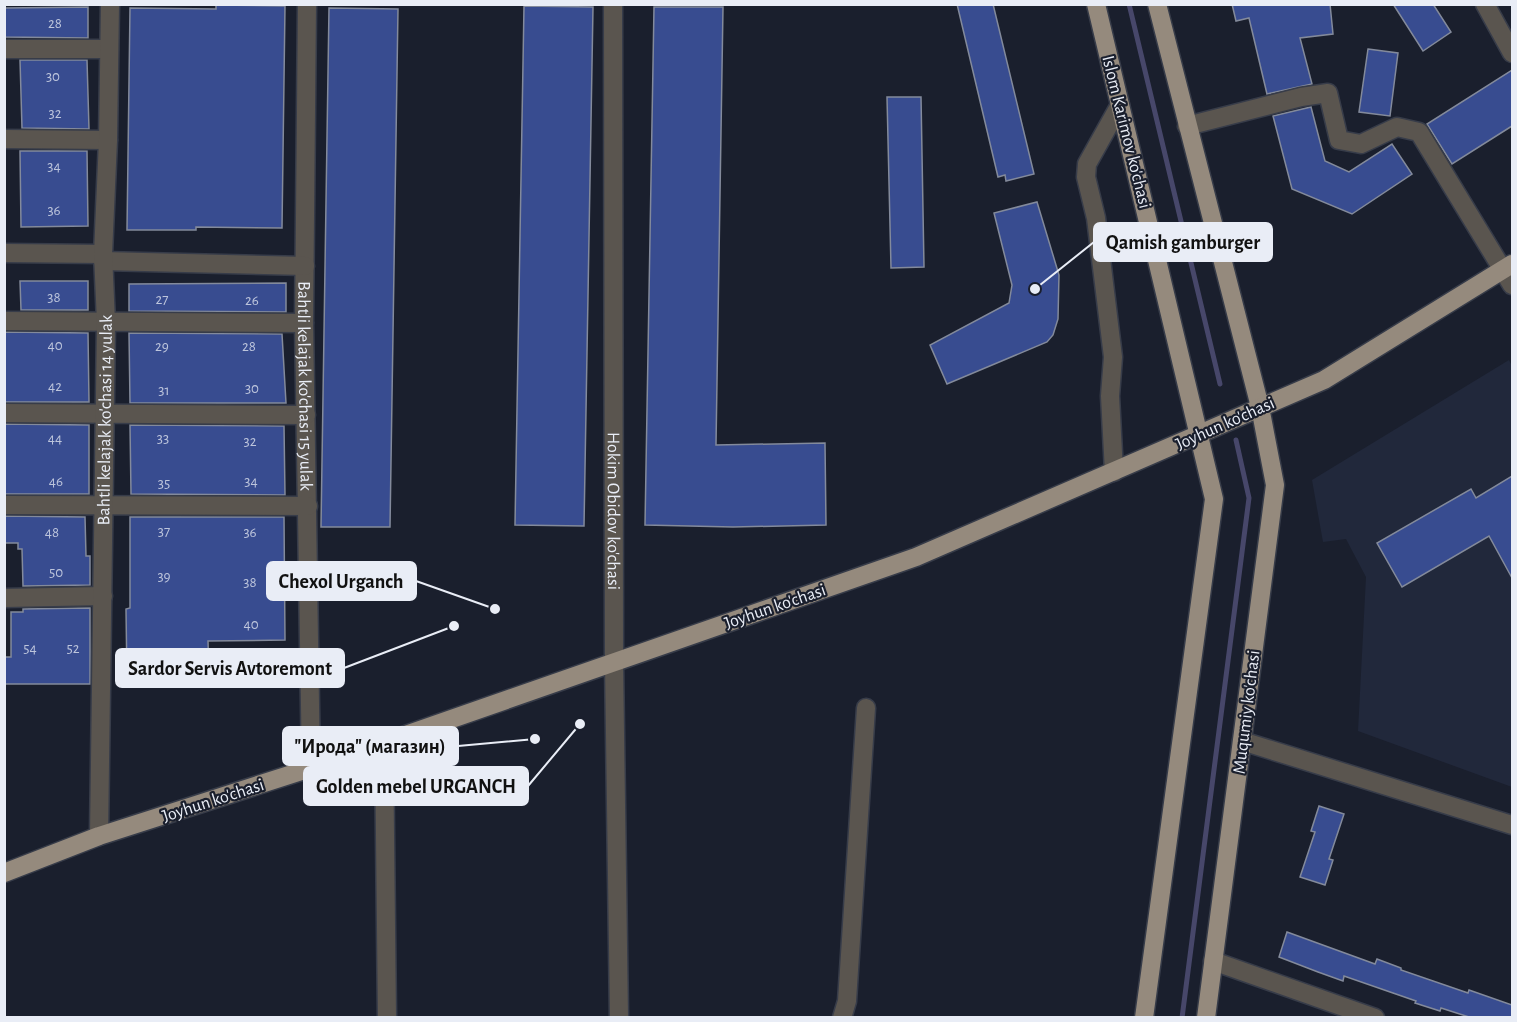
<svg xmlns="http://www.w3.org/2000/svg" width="1517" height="1022" viewBox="0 0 1517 1022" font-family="'Alegreya Sans',sans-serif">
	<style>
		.built { fill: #21283b }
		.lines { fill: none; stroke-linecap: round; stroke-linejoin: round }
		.stream { stroke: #47476a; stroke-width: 5 }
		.building { fill: #384c90; stroke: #838a9b; stroke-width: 1.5 }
		.minor-casing { stroke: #373c49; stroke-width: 21 }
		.major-casing { stroke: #373c49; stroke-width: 21 }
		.minor { stroke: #5a554f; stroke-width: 18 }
		.major { stroke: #958a7d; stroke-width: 18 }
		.labels { text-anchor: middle; stroke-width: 4.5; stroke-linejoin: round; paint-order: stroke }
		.number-label { font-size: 15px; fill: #bdc5dc }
		.street-label { font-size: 18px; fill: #e9edf6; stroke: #1a1f2d }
		.leader { fill: none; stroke: #e9edf6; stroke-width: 2 }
		.callout-dot { fill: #e9edf6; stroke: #1a1f2d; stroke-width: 2 }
		.callout { fill: #e9edf6; stroke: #e9edf6; stroke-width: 2 }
		.callout-label { font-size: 20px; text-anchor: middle; font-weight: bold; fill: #111 }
	</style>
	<rect width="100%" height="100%" fill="#1a1f2d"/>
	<!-- built -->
	<polygon class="built" points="1509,360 1512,366 1512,787 1358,731 1366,577 1346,539 1323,542 1312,480"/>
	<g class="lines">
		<!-- stream -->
		<g class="stream">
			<polyline points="1129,4 1220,384"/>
			<polyline points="1182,1018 1249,498 1236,440"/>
		</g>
	</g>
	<!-- building -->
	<g class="building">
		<polygon points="957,4 993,4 1034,174 1006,181 1005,175 998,177"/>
		<polygon points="1232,4 1330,4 1333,34 1300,38 1312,84 1267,94 1249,18 1236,21"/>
		<polygon points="1393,4 1433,4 1451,32 1423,51"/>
		<polygon points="216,5 285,6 282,228 196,227 196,230 127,230 130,8 216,9"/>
		<polygon points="524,6 593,7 584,526 515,525"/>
		<polygon points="88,7 88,38 4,37 4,8"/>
		<polygon points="654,7 723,7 716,445 825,443 826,525 733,527 645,525"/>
		<polygon points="329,8 398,9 390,527 321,527"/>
		<polygon points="1368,49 1398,53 1390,116 1359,112"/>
		<polygon points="20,60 87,60 89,129 22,128"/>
		<polygon points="1512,70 1512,126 1452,164 1427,124"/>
		<polygon points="887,97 921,97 924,267 891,268"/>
		<polygon points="1311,107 1325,161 1349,172 1392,144 1412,174 1352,214 1292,189 1273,116"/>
		<polygon points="20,151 87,151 88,226 21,227"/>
		<polygon points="1037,202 1059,275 1058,319 1053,335 1047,342 947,384 930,345 1009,303 1012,285 994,213"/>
		<polygon points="20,281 88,281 88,310 21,310"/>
		<polygon points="286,283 286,312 129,311 129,284"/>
		<polygon points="4,332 88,333 89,402 4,402"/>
		<polygon points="129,333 282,334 286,403 130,403"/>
		<polygon points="4,424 89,425 89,494 4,494"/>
		<polygon points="130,425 284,426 285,495 131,494"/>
		<polygon points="1512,476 1512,578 1489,536 1402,587 1377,543 1471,489 1476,498"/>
		<polygon points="4,516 85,517 86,556 90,556 90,585 23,586 22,549 18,549 18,543 4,543"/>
		<polygon points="130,517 284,517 285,640 208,641 209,680 127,681 126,609 130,608"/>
		<polygon points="90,608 90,684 4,684 4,657 11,657 11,612 23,612 23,609"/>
		<polygon points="1319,806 1344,814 1329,859 1333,860 1325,885 1300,877 1315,832 1311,831"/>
		<polygon points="1287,932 1375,964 1377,959 1401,968 1401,970 1468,993 1469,990 1512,1005 1512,1017 1469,1017 1441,1008 1440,1011 1415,1003 1416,1001 1344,976 1343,981 1318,972 1279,957"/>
	</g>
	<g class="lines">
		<!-- minor casing -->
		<g class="minor-casing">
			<g id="minor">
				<path id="s1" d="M307,4l-3,319 7,445"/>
				<path id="s2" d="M613,4l1,658 5,356"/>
				<polyline points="1485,4 1512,53"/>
				<polyline points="4,49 109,49"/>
				<polyline points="1187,126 1301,97 1328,93 1339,140 1361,144 1397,127 1419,132 1512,285"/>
				<polyline points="4,139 108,140"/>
				<polyline points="4,253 103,254"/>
				<polyline points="103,261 305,266"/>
				<polyline points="4,321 304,323"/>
				<polyline points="4,413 306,415"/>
				<polyline points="1114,472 1110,396 1113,357 1096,218 1086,177 1087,164 1120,105"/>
				<polyline points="4,505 308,506"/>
				<polyline points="4,598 103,596"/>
				<polyline points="1242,741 1512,825"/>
				<polyline points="384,743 387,1018"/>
				<path id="s3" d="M99,836l7,-514 -3,-68 5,-114 2,-136"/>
				<polyline points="1213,961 1375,1018"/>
				<polyline points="842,1018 847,1001 866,708"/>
			</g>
		</g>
		<!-- major casing -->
		<g class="major-casing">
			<g id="major">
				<polyline points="1096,4 1214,499 1144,1018"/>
				<polyline points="1157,4 1260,407 1275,485 1206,1018"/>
				<polyline points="4,873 99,836 311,768 916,557 1324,380 1512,264"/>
			</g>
		</g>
		<!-- minor -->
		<use href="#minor" class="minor"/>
		<!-- major -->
		<use href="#major" class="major"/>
	</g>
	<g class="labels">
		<!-- number labels -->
		<g class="number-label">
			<text x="55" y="28">28</text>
			<text x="53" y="81">30</text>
			<text x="55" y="118">32</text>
			<text x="54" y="171">34</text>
			<text x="54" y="215">36</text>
			<text x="54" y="302">38</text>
			<text x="162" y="304">27</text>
			<text x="252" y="305">26</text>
			<text x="55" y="350">40</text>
			<text x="162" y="351">29</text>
			<text x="249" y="351">28</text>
			<text x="55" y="391">42</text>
			<text x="252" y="393">30</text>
			<text x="164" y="395">31</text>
			<text x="55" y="443">44</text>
			<text x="163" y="443">33</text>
			<text x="250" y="446">32</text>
			<text x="56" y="486">46</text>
			<text x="251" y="486">34</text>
			<text x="164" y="488">35</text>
			<text x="164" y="536">37</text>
			<text x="52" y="537">48</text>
			<text x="250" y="537">36</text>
			<text x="56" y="577">50</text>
			<text x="164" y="581">39</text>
			<text x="250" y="587">38</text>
			<text x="251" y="629">40</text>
			<text x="30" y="653">54</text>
			<text x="73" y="653">52</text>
		</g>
		<!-- street labels -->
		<g class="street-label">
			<text transform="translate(1127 132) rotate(76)" y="6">Islom Karimov ko'chasi</text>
			<text dy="6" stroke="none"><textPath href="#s1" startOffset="382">Bahtli kelajak ko'chasi 15 yulak</textPath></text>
			<text dy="6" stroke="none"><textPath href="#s3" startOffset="416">Bahtli kelajak ko'chasi 14 yulak</textPath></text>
			<text transform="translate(1225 423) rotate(-24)" y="6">Joyhun ko'chasi</text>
			<text dy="6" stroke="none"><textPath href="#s2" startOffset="507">Hokim Obidov ko'chasi</textPath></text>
			<text transform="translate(775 606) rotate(-19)" y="6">Joyhun ko'chasi</text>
			<text transform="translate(1246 712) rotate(-83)" y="6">Muqumiy ko'chasi</text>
			<text transform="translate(213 800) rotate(-18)" y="6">Joyhun ko'chasi</text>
		</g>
	</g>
	<!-- callouts -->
	<path class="leader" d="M1035 289L1094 242M495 609L416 581M454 626L344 668M535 739L458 746M580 724L528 786"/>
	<g class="callout-dot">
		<circle cx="1035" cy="289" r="6"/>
		<circle cx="495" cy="609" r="6"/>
		<circle cx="454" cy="626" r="6"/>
		<circle cx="535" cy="739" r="6"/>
		<circle cx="580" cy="724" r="6"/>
	</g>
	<g class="callout">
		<rect x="1094" y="223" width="178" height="38" rx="6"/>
		<rect x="267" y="562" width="149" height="38" rx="6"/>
		<rect x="116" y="649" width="228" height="38" rx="6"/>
		<rect x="283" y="727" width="175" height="38" rx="6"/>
		<rect x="304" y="767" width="224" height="38" rx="6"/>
	</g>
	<g class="callout-label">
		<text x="1183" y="249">Qamish gamburger</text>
		<text x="341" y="588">Chexol Urganch</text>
		<text x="230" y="675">Sardor Servis Avtoremont</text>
		<text x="370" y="753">"Ирода" (магазин)</text>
		<text x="416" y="793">Golden mebel URGANCH</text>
	</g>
	<!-- border -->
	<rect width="1517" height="1022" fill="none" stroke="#e9edf6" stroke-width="12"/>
</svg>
